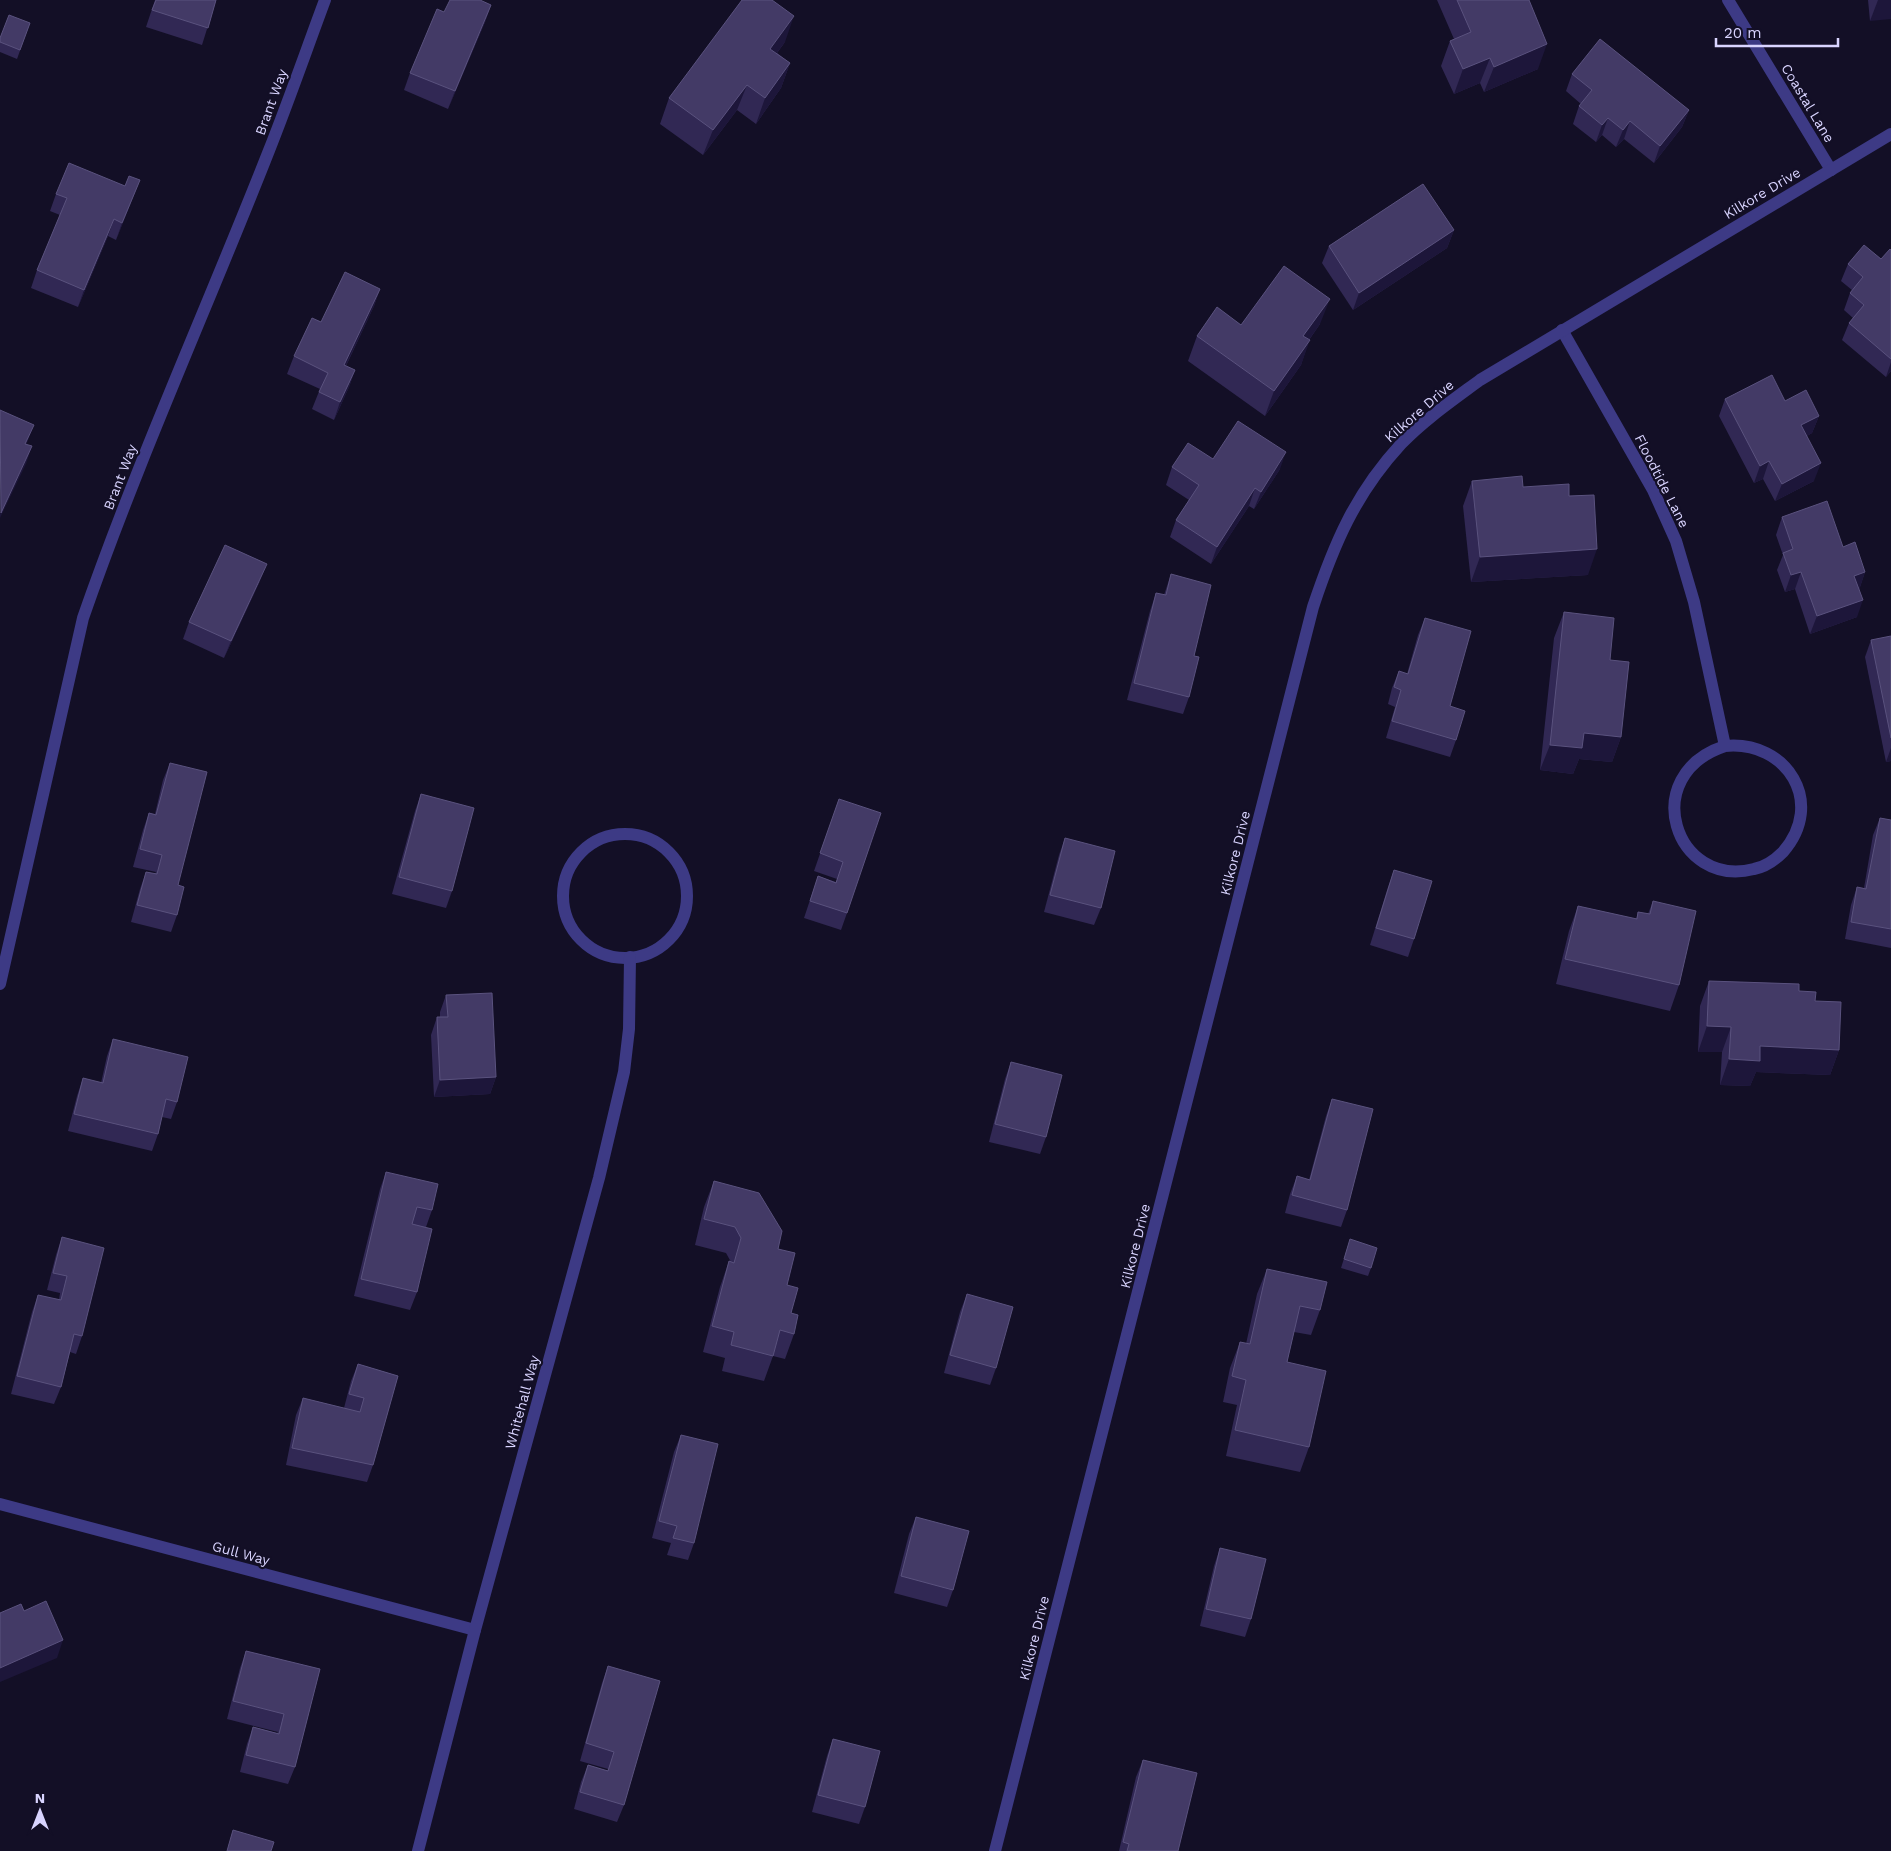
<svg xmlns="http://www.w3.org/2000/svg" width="1891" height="1851" viewBox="0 0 1891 1851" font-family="'Work Sans',sans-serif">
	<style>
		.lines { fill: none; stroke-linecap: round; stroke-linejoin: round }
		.minor { stroke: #3d3a85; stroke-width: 12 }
		.wall { fill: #312854 }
		.shaded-wall { fill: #1d163a }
		.building { fill: #433a66; stroke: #5a527e }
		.labels { text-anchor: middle; stroke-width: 4.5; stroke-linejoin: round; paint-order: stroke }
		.street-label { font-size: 14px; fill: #d9d4ff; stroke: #130f26 }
	</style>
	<rect width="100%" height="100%" fill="#130f26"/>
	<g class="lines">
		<!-- minor -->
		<g class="minor">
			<polyline points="1728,0 1831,170"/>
			<path d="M1562,330l91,160 23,51 18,61 31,144c62,-6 101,57 58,106 -8,8 -18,15 -29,17 -79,20 -117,-94 -29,-123"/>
			<circle cx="625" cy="896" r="62"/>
			<path d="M0,984l83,-366c55,-158 124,-310 185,-465 20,-50 38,-102 57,-153"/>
			<polyline points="0,1504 475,1630"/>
			<polyline points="418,1851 475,1630 599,1178 624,1072 629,1029 630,957"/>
			<path d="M995,1851l318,-1244c21,-63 42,-113 88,-163 23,-24 52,-44 79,-64l411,-246"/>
		</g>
	</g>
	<!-- wall -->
	<g class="wall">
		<polygon points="155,0 216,0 202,45 146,27"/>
		<polygon points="1437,0 1529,0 1538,69 1484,92 1480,83 1454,94 1441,66 1450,41 1454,39"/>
		<polygon points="1868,0 1891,0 1870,21"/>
		<polygon points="491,5 485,22 448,109 404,90 410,73 444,12"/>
		<polygon points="30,23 17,59 0,52 0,38"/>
		<polygon points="785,42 777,53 790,63 781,88 756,124 737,110 703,155 660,124 669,98"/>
		<polygon points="1572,74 1689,110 1682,127 1654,163 1624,139 1616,147 1602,135 1596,142 1573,124 1579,106 1581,104 1566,91"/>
		<polygon points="140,180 116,240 108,236 78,307 31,288 37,270 60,215 50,211 56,194 125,186"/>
		<polygon points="1454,230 1447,248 1353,310 1322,263 1329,246"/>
		<polygon points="1891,250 1891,371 1886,377 1842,340 1849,323 1853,318 1844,310 1850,293 1852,290 1841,281 1848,264 1881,259"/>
		<polygon points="380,289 374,306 346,366 355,370 349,387 334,420 312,409 320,389 287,374 294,356 321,322"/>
		<polygon points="1320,324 1309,340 1301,365 1265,416 1188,361 1197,336 1241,325"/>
		<polygon points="1725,399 1785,401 1819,416 1812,433 1807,436 1814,481 1775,501 1763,479 1754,483 1719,416"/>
		<polygon points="1213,459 1280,469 1254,509 1249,506 1211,564 1170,537 1176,520 1189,500 1166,485 1172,467"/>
		<polygon points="1472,481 1523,487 1569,496 1588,575 1471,582 1463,506"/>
		<polygon points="1782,517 1843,547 1865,572 1859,590 1857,617 1810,634 1795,589 1785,592 1777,570 1783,555 1776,535"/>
		<polygon points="1171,574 1194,656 1189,697 1183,714 1127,700 1150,611 1156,593 1164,595"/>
		<polygon points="260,581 224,658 183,639 189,622"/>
		<polygon points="1564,612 1610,660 1621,737 1612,762 1579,759 1573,774 1540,770 1554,638"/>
		<polygon points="1425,618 1450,706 1456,740 1450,757 1386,738 1395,707 1388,704 1392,688 1399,671 1407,674 1418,635"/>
		<polygon points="1891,636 1891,761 1886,762 1865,657 1871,640"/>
		<polygon points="170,763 178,885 177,915 171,932 131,922 140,889 146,872 155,874 156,872 133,867 143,830 149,813 155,814 163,780"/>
		<polygon points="421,794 452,891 446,908 392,894 415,811"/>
		<polygon points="839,799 847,913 841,930 804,918 818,876 836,882 837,879 814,871"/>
		<polygon points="1880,818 1891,820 1891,948 1845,939 1851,905 1857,887 1864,888 1873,835"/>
		<polygon points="1065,838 1101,908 1094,925 1044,912 1059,855"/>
		<polygon points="1394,870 1414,939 1408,957 1370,945 1388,887"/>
		<polygon points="1653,901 1679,985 1670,1011 1556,984 1569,931 1578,906 1636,919 1638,912 1648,914"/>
		<polygon points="1709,981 1799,991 1815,1001 1839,1050 1830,1075 1756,1072 1750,1086 1720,1085 1722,1052 1698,1052 1700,1006"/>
		<polygon points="446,995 496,1077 490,1094 434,1097 431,1035 437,1017 440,1017 440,1012"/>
		<polygon points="113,1039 177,1102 171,1119 162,1117 158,1134 152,1151 68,1131 77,1096 83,1078 101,1083 107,1056"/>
		<polygon points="1011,1062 1046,1137 1040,1154 989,1142 1005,1079"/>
		<polygon points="1332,1099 1347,1210 1341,1227 1285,1213 1290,1194 1297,1176 1309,1180 1326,1116"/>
		<polygon points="386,1172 432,1210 426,1227 417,1292 410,1310 354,1296 380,1189"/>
		<polygon points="714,1181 778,1249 787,1285 794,1334 785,1359 773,1356 764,1381 722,1371 725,1358 703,1352 720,1287 729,1261 731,1262 726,1253 695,1245 704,1207"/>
		<polygon points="62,1237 82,1336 76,1354 70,1352 61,1387 54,1404 11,1394 32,1312 38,1295 59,1300 60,1293 47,1290 56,1255"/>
		<polygon points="1350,1239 1371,1268 1368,1276 1341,1268"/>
		<polygon points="1267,1269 1320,1310 1311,1335 1294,1332 1287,1362 1309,1447 1300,1472 1226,1456 1237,1405 1223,1402 1230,1368 1240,1342 1246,1344 1257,1294"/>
		<polygon points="967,1294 996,1368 990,1385 944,1373 960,1312"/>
		<polygon points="358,1364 398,1376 373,1465 367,1482 286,1465 296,1415 303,1398 344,1408 351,1381"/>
		<polygon points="681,1435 694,1543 688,1560 667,1555 671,1543 652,1538 674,1452"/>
		<polygon points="916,1517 953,1590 947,1607 894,1593 909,1534"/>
		<polygon points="1220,1548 1251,1619 1245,1637 1200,1626 1214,1566"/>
		<polygon points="246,1651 320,1669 295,1767 288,1784 240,1772 247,1744 253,1727 277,1733 278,1732 227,1719 240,1668"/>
		<polygon points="608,1666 624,1805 617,1822 574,1809 581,1782 588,1765 607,1771 608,1769 580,1761 602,1683"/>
		<polygon points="833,1739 865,1807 859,1824 812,1812 827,1756"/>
		<polygon points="1143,1760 1178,1851 1119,1851 1136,1777"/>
	</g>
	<!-- shaded-wall -->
	<g class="shaded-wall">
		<polygon points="1878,0 1891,0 1891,19 1870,21"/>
		<polygon points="491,5 485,22 448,109 455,91"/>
		<polygon points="794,16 785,42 761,74 770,49"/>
		<polygon points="1547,44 1538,69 1484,92 1494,67"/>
		<polygon points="1490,58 1480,83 1454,94 1463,69"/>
		<polygon points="790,63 781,88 756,124 765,98"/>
		<polygon points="747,85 737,110 703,155 713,130"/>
		<polygon points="1689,110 1682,127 1654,163 1660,146"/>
		<polygon points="1608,118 1602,135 1596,142 1602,125"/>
		<polygon points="1630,121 1624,139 1616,147 1623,130"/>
		<polygon points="140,180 133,197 116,240 122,223"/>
		<polygon points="114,219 108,236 78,307 84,290"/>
		<polygon points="1454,230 1447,248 1353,310 1359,293"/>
		<polygon points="380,289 374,306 338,382 344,365"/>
		<polygon points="1330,299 1320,324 1294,361 1303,336"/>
		<polygon points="1310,340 1301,365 1265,416 1274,391"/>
		<polygon points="1891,362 1891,371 1886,377"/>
		<polygon points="355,370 349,387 334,420 340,402"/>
		<polygon points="1819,416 1812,433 1795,443 1801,425"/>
		<polygon points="34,425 27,443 19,461 25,444"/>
		<polygon points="32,446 26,464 0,518 0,514"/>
		<polygon points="1286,452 1280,469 1254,509 1261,492"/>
		<polygon points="1769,461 1763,479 1754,483 1760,466"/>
		<polygon points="1821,463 1814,481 1775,501 1782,484"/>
		<polygon points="1255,488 1249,506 1211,564 1217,547"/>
		<polygon points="1597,549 1588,575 1471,582 1480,557"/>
		<polygon points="267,564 260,581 224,658 231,641"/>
		<polygon points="1801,572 1795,589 1785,592 1791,575"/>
		<polygon points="1865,572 1859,590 1854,576"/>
		<polygon points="1863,600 1857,617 1810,634 1817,616"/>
		<polygon points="1584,733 1621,737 1612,762 1579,759 1573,774 1540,770 1550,745"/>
		<polygon points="1891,748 1891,761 1886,762"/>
		<polygon points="1707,1026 1731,1027 1722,1052 1698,1052"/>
		<polygon points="1760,1046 1839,1050 1830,1075 1756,1072 1750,1086 1720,1085 1729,1059"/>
		<polygon points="496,1077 490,1094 434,1097 440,1080"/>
		<polygon points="63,1640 57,1658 0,1682 0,1668"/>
	</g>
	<!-- building -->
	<g class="building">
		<polygon points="156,0 216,0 208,28 152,10"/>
		<polygon points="450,0 480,0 491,5 455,91 410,73 437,9 444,12"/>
		<polygon points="742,0 772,0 794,16 770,49 790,63 765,98 747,85 713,130 669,98"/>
		<polygon points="1457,0 1529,0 1547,44 1494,67 1490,58 1463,69 1450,41 1471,32"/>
		<polygon points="9,15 30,23 20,50 0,42 0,38"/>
		<polygon points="1600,39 1689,110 1660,146 1630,121 1623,130 1608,118 1602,125 1579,106 1592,90 1572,74"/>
		<polygon points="69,163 125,186 129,176 140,180 122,223 114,219 84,290 37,270 67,198 56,194"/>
		<polygon points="1423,184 1454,230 1359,293 1329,246"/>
		<polygon points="1864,245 1881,259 1890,249 1891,250 1891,359 1849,323 1864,305 1850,293 1863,277 1848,264"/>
		<polygon points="1284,266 1330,299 1303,336 1310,340 1274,391 1197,336 1217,307 1241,325"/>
		<polygon points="345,272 380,289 344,365 355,370 340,402 319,392 328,373 294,356 312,318 321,322"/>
		<polygon points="1772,375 1785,401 1806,390 1819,416 1801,425 1821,463 1782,484 1769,461 1760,466 1725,399"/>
		<polygon points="0,410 34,425 25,444 32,446 1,513"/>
		<polygon points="1238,421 1286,452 1261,492 1255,488 1217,547 1176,520 1199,485 1172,467 1188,443 1213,459"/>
		<polygon points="1522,476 1523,487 1569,484 1569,496 1594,495 1597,549 1480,557 1472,481"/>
		<polygon points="1827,501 1843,547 1855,542 1865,572 1854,576 1863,600 1817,616 1801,572 1791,575 1783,553 1793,549 1782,517"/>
		<polygon points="225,545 267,564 231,641 189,622"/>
		<polygon points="1171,574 1211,585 1194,656 1199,657 1189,697 1134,683 1156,593 1166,595"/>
		<polygon points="1564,612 1614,618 1610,660 1629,662 1621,737 1584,733 1582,748 1550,745"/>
		<polygon points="1425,618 1471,631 1450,706 1465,711 1456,740 1392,721 1401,690 1394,687 1399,671 1408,674"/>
		<polygon points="1891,636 1891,738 1871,640"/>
		<polygon points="170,763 207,772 178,885 184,887 177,915 137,905 146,872 157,874 162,855 140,849 149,813 156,815"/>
		<polygon points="421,794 474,808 452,891 399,877"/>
		<polygon points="839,799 881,813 847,913 810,901 818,876 836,883 843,862 820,853"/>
		<polygon points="1880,818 1891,820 1891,929 1851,922 1857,887 1866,889"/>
		<polygon points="1065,838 1115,851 1101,908 1050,895"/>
		<polygon points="1394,870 1432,881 1414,939 1376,928"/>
		<polygon points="1653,901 1696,911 1679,985 1565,959 1578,906 1637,919 1638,912 1650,914"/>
		<polygon points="1709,981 1799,984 1799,991 1816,992 1815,1001 1841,1002 1839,1050 1760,1046 1760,1061 1729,1059 1731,1027 1707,1026"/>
		<polygon points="492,993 496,1077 440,1080 437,1017 448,1017 446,995"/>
		<polygon points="113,1039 188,1057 177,1102 166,1099 158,1134 74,1114 83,1078 103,1083"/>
		<polygon points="1011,1062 1062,1075 1046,1137 995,1124"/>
		<polygon points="1332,1099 1373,1109 1347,1210 1292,1195 1297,1176 1310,1180"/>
		<polygon points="386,1172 438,1184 432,1210 417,1207 412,1224 432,1229 417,1292 361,1279"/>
		<polygon points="714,1181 759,1193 782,1231 778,1249 795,1253 787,1285 798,1288 791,1313 798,1315 794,1334 780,1330 773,1356 731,1345 734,1332 712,1326 729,1261 734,1263 741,1238 735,1227 704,1219"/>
		<polygon points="62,1237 104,1248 82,1336 74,1334 61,1387 17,1376 38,1295 61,1300 67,1276 53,1273"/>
		<polygon points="1350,1239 1377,1248 1371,1268 1344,1259"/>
		<polygon points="1267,1269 1327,1282 1320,1310 1300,1306 1287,1362 1326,1371 1309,1447 1235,1430 1246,1380 1232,1376 1240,1342 1250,1344"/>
		<polygon points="967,1294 1013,1307 996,1368 950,1355"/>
		<polygon points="358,1364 398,1376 373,1465 292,1448 303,1398 360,1412 364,1398 349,1394"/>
		<polygon points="681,1435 718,1444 694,1543 673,1538 677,1526 659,1521"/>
		<polygon points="916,1517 969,1531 953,1590 901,1576"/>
		<polygon points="1220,1548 1266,1559 1251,1619 1206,1609"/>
		<polygon points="46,1601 63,1640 0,1668 0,1613 21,1604 24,1611"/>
		<polygon points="246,1651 320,1669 295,1767 246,1755 253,1727 279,1734 284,1714 233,1701"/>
		<polygon points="608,1666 660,1681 624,1805 580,1792 588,1765 608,1771 614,1752 586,1743"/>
		<polygon points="833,1739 880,1751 865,1807 818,1795"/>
		<polygon points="1143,1760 1197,1773 1178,1851 1127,1851 1129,1844 1123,1842"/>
		<polygon points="233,1830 274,1842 271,1851 227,1851"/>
	</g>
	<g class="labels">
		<!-- street labels -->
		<g class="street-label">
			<text transform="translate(271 102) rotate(-70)" y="5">Brant Way</text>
			<text transform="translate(1808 103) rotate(59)" y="5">Coastal Lane</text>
			<text transform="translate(1762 193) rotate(-31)" y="5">Kilkore Drive</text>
			<text transform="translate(1419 411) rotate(-41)" y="5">Kilkore Drive</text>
			<text transform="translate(120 477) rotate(-69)" y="5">Brant Way</text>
			<text transform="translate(1662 481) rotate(63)" y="5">Floodtide Lane</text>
			<text transform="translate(1235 853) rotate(-76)" y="5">Kilkore Drive</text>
			<text transform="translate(1135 1246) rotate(-76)" y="5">Kilkore Drive</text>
			<text transform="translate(522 1402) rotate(-75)" y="5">Whitehall Way</text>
			<text transform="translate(241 1553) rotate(15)" y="5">Gull Way</text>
			<text transform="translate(1034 1638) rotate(-76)" y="5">Kilkore Drive</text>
		</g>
	</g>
	<!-- north arrow -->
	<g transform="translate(40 1811)" stroke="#130f26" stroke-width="4" paint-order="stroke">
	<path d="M0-4L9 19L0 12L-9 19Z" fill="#d9d4ff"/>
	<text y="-8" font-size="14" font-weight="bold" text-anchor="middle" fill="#d9d4ff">N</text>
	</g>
	<!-- scale -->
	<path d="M1716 38v8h122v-8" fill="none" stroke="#d9d4ff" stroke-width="2.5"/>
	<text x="1724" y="38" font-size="15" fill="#d9d4ff" stroke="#130f26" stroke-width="4" paint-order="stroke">20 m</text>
</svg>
